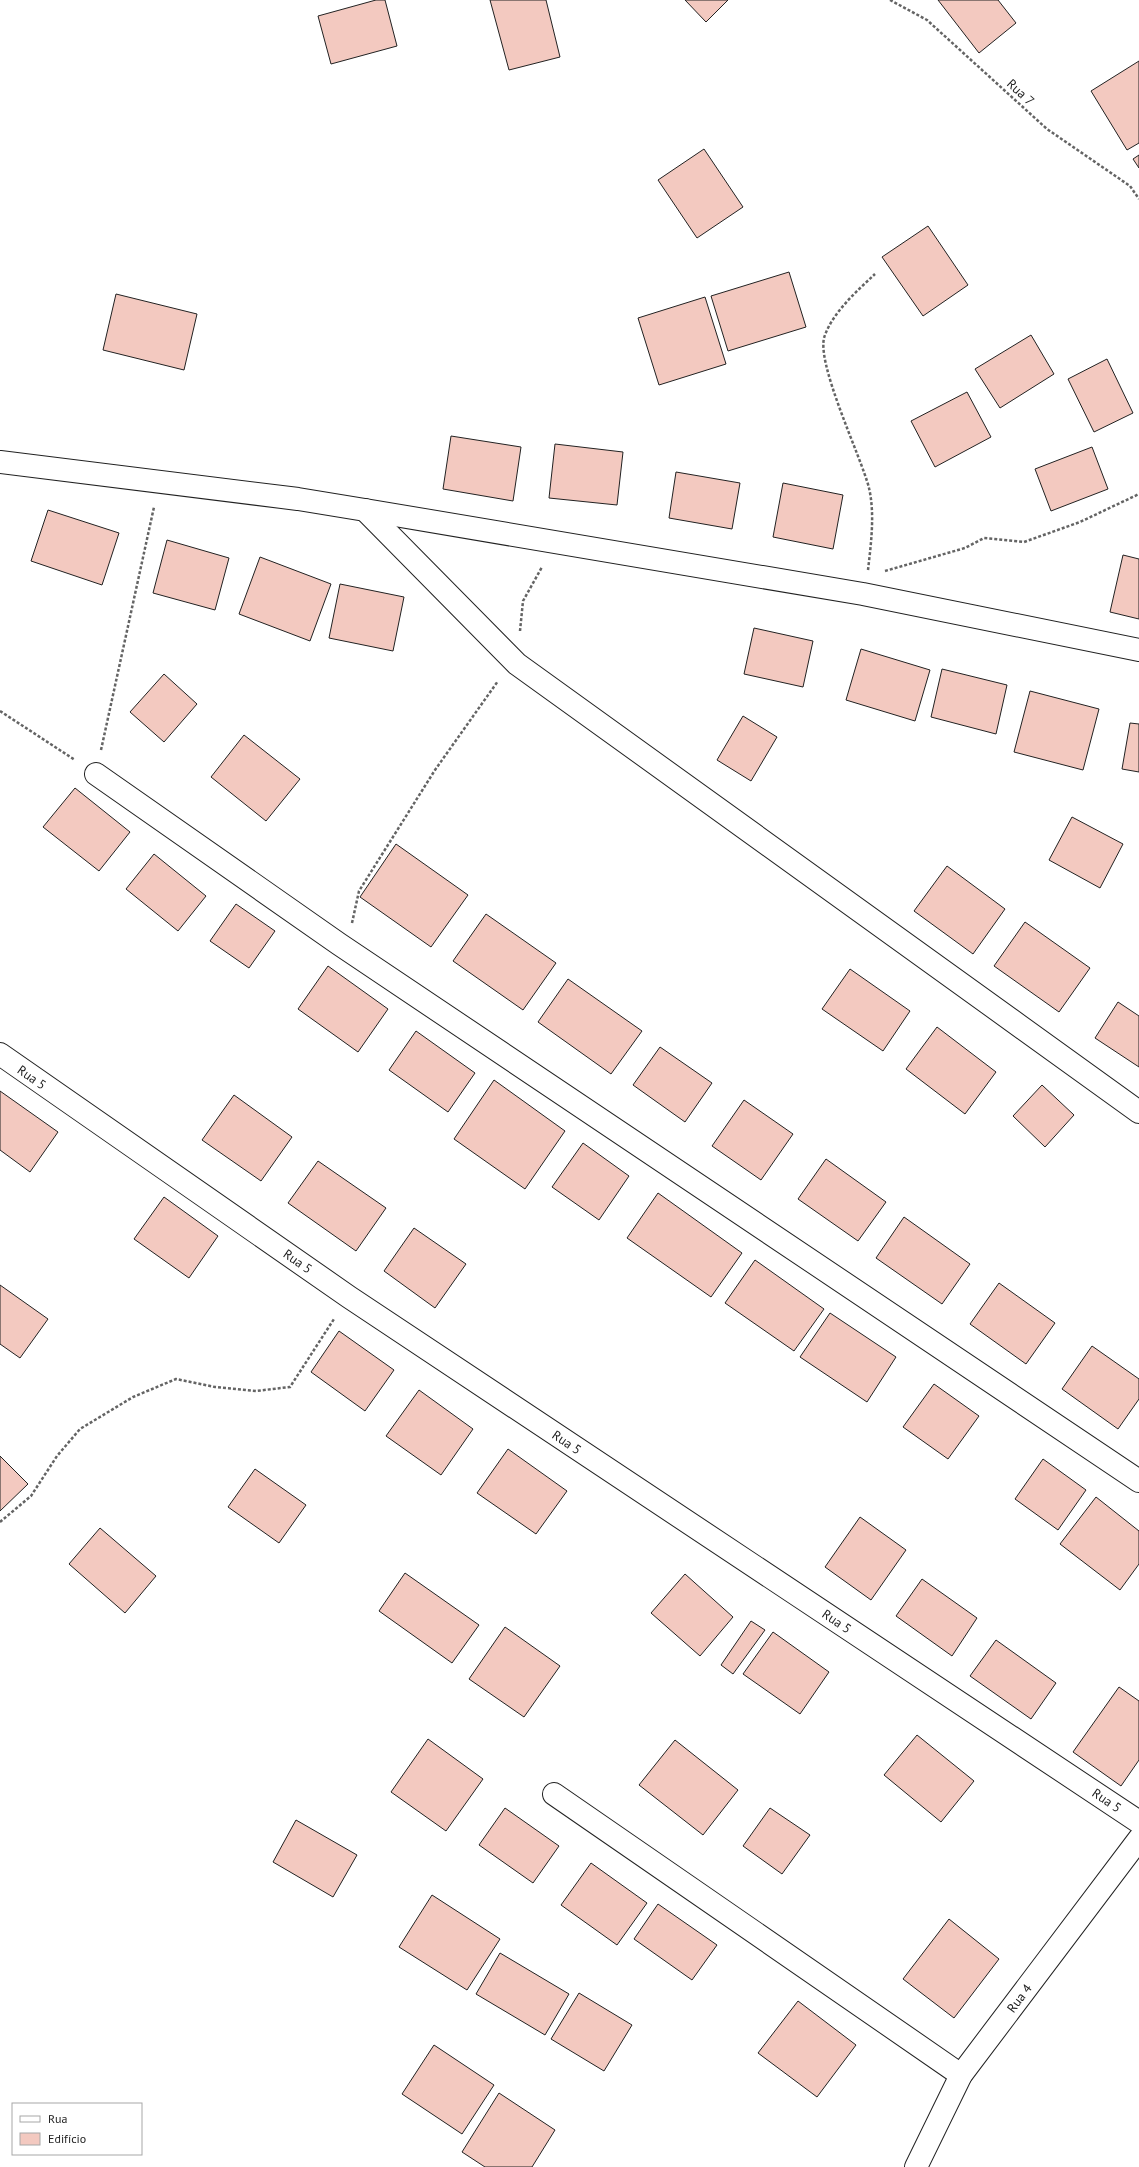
<svg xmlns="http://www.w3.org/2000/svg" width="1139" height="2167" viewBox="0 0 1139 2167" font-family="'PT Sans',sans-serif">
	<style>
		.building { fill: #f3c9c0; stroke: #222 }
		.lines { fill: none; stroke-linecap: round; stroke-linejoin: round }
		.street-casing { stroke: #222; stroke-width: 24 }
		.secondary-casing { stroke: #222; stroke-width: 24 }
		.path { stroke: #646464; stroke-width: 2.5; stroke-dasharray: 3 2; stroke-linecap: butt }
		.street { stroke: #fff; stroke-width: 22 }
		.secondary { stroke: #fff; stroke-width: 22 }
		.labels { text-anchor: middle; stroke-width: 3; stroke-linejoin: round; paint-order: stroke }
		.street-label { font-size: 13px; fill: #222; stroke: #fff }
	</style>
	<rect width="100%" height="100%" fill="#fff"/>
	<!-- building -->
	<g class="building">
		<polygon points="376,0 385,0 397,46 331,64 318,16"/>
		<polygon points="490,0 546,0 560,57 509,70"/>
		<polygon points="685,0 728,0 706,22"/>
		<polygon points="938,0 998,0 1016,23 979,53"/>
		<polygon points="1139,61 1139,143 1127,150 1091,91"/>
		<polygon points="704,149 743,207 697,238 658,180"/>
		<polygon points="1139,155 1139,168 1133,159"/>
		<polygon points="928,226 968,285 923,316 882,257"/>
		<polygon points="789,272 806,327 728,351 711,296"/>
		<polygon points="116,294 197,314 184,370 103,350"/>
		<polygon points="705,297 726,364 659,385 638,318"/>
		<polygon points="1031,335 1054,374 1000,408 975,369"/>
		<polygon points="1107,359 1133,413 1094,432 1068,379"/>
		<polygon points="967,392 991,437 935,467 911,421"/>
		<polygon points="451,436 521,447 513,501 443,489"/>
		<polygon points="555,444 623,452 617,505 549,498"/>
		<polygon points="1092,447 1108,489 1051,511 1035,469"/>
		<polygon points="676,472 740,483 732,529 669,518"/>
		<polygon points="783,483 843,495 833,549 773,537"/>
		<polygon points="48,510 119,533 102,585 31,561"/>
		<polygon points="167,540 229,558 215,610 153,593"/>
		<polygon points="1123,555 1139,559 1139,619 1110,612"/>
		<polygon points="260,557 331,584 310,641 239,614"/>
		<polygon points="340,584 404,597 393,651 329,638"/>
		<polygon points="754,628 813,641 803,687 744,674"/>
		<polygon points="861,649 930,670 915,721 846,700"/>
		<polygon points="942,669 1007,685 996,734 931,717"/>
		<polygon points="164,674 197,704 164,742 130,712"/>
		<polygon points="1030,691 1099,709 1083,770 1014,752"/>
		<polygon points="743,716 777,737 751,781 717,760"/>
		<polygon points="1130,723 1139,724 1139,772 1122,769"/>
		<polygon points="244,735 300,779 266,821 211,777"/>
		<polygon points="75,788 130,832 99,871 43,827"/>
		<polygon points="1072,817 1123,844 1100,888 1049,860"/>
		<polygon points="396,844 468,895 431,947 360,897"/>
		<polygon points="154,854 206,896 178,931 126,889"/>
		<polygon points="947,866 1005,909 973,954 914,911"/>
		<polygon points="236,904 275,931 249,968 210,941"/>
		<polygon points="486,914 556,963 523,1010 453,961"/>
		<polygon points="1025,922 1090,968 1059,1012 994,966"/>
		<polygon points="328,966 388,1009 358,1052 298,1009"/>
		<polygon points="850,969 910,1011 883,1051 822,1009"/>
		<polygon points="568,979 642,1031 611,1074 538,1022"/>
		<polygon points="1118,1002 1139,1016 1139,1067 1095,1038"/>
		<polygon points="937,1027 996,1072 965,1114 906,1069"/>
		<polygon points="416,1031 475,1073 448,1112 389,1070"/>
		<polygon points="660,1047 712,1083 685,1122 633,1085"/>
		<polygon points="494,1080 565,1131 525,1189 454,1139"/>
		<polygon points="1042,1085 1074,1115 1045,1147 1013,1116"/>
		<polygon points="0,1091 58,1132 30,1172 0,1150"/>
		<polygon points="234,1095 292,1137 261,1181 202,1140"/>
		<polygon points="744,1100 793,1134 761,1180 712,1146"/>
		<polygon points="583,1143 629,1176 599,1220 552,1187"/>
		<polygon points="826,1159 886,1202 858,1241 798,1199"/>
		<polygon points="318,1161 386,1208 356,1251 288,1203"/>
		<polygon points="658,1193 742,1253 711,1297 627,1238"/>
		<polygon points="164,1197 218,1236 189,1278 134,1239"/>
		<polygon points="904,1217 970,1264 942,1304 876,1258"/>
		<polygon points="414,1228 466,1264 435,1308 384,1271"/>
		<polygon points="755,1260 824,1309 794,1351 725,1303"/>
		<polygon points="999,1283 1055,1323 1026,1364 970,1324"/>
		<polygon points="0,1285 48,1319 20,1358 0,1344"/>
		<polygon points="830,1313 896,1357 867,1402 800,1357"/>
		<polygon points="339,1331 394,1370 365,1411 311,1372"/>
		<polygon points="1092,1346 1139,1379 1139,1399 1118,1429 1062,1389"/>
		<polygon points="934,1384 979,1416 948,1459 903,1427"/>
		<polygon points="419,1390 473,1429 441,1475 386,1436"/>
		<polygon points="508,1449 567,1491 536,1534 477,1493"/>
		<polygon points="0,1456 28,1484 0,1511"/>
		<polygon points="1043,1459 1086,1490 1058,1530 1015,1499"/>
		<polygon points="255,1469 306,1505 279,1543 228,1507"/>
		<polygon points="1096,1497 1139,1531 1139,1564 1120,1590 1060,1544"/>
		<polygon points="860,1517 906,1550 871,1600 825,1567"/>
		<polygon points="100,1528 156,1576 125,1613 69,1564"/>
		<polygon points="405,1573 479,1625 452,1663 379,1611"/>
		<polygon points="685,1574 733,1617 700,1656 651,1613"/>
		<polygon points="922,1579 977,1618 952,1656 896,1616"/>
		<polygon points="751,1621 765,1630 733,1674 721,1665"/>
		<polygon points="505,1627 560,1666 524,1717 469,1679"/>
		<polygon points="773,1632 829,1672 800,1714 743,1674"/>
		<polygon points="996,1640 1056,1683 1031,1719 970,1676"/>
		<polygon points="1119,1687 1139,1701 1139,1760 1121,1786 1073,1752"/>
		<polygon points="917,1735 974,1781 941,1822 884,1775"/>
		<polygon points="428,1739 483,1779 446,1831 391,1792"/>
		<polygon points="675,1740 738,1790 703,1835 639,1785"/>
		<polygon points="505,1808 559,1846 533,1883 479,1845"/>
		<polygon points="770,1808 810,1835 782,1874 743,1846"/>
		<polygon points="296,1820 357,1855 333,1897 273,1862"/>
		<polygon points="591,1863 647,1903 617,1945 561,1905"/>
		<polygon points="432,1895 500,1939 467,1990 399,1947"/>
		<polygon points="658,1904 717,1945 692,1980 634,1939"/>
		<polygon points="949,1919 999,1959 954,2018 903,1979"/>
		<polygon points="500,1953 569,1994 545,2035 476,1994"/>
		<polygon points="579,1993 632,2025 604,2071 551,2039"/>
		<polygon points="798,2001 856,2045 817,2097 758,2053"/>
		<polygon points="434,2045 494,2085 462,2134 402,2094"/>
		<polygon points="499,2093 555,2130 532,2167 485,2167 462,2152"/>
	</g>
	<g class="lines">
		<!-- street casing -->
		<g class="street-casing">
			<g id="street">
				<polyline points="365,510 517,664 1139,1112"/>
				<polyline points="96,774 339,944 1139,1481"/>
				<polyline points="0,1054 349,1297 1139,1822"/>
				<polyline points="554,1794 961,2075"/>
				<polyline points="916,2167 961,2075 1139,1839"/>
			</g>
		</g>
		<!-- secondary casing -->
		<g class="secondary-casing">
			<polyline id="secondary" points="0,462 298,499 365,510 863,594 1139,650"/>
		</g>
		<!-- path -->
		<g class="path">
			<polyline points="890,0 927,20 1047,129 1130,186 1139,199"/>
			<path d="M868,570c3,-26 7,-56 1,-82 -8,-32 -55,-128 -44,-153 9,-24 32,-44 50,-61"/>
			<polyline points="885,571 965,548 984,538 1024,542 1080,522 1139,494"/>
			<polyline points="520,631 523,601 542,567"/>
			<polyline points="0,711 75,760"/>
			<polyline points="101,750 154,507"/>
			<polyline points="352,923 359,891 435,770 498,681"/>
			<polyline points="0,1522 31,1496 57,1456 80,1429 133,1397 176,1379 215,1387 256,1391 290,1387 334,1319"/>
		</g>
		<!-- street -->
		<use href="#street" class="street"/>
		<!-- secondary -->
		<use href="#secondary" class="secondary"/>
	</g>
	<g class="labels">
		<!-- street labels -->
		<g class="street-label">
			<text transform="translate(1021 92) rotate(43)" y="5">Rua 7</text>
			<text transform="translate(32 1077) rotate(35)" y="5">Rua 5</text>
			<text transform="translate(298 1261) rotate(35)" y="5">Rua 5</text>
			<text transform="translate(567 1442) rotate(34)" y="5">Rua 5</text>
			<text transform="translate(837 1621) rotate(34)" y="5">Rua 5</text>
			<text transform="translate(1107 1800) rotate(34)" y="5">Rua 5</text>
			<text transform="translate(1019 1998) rotate(-53)" y="5">Rua 4</text>
		</g>
	</g>
	<!-- legend -->
	<rect x="12" y="2103" width="130" height="52" fill="#ffffff" stroke="#a7a7a7"/>
	<rect x="20" y="2116" width="20" height="6" fill="#ffffff" stroke="#a7a7a7"/>
	<text x="48" y="2123" font-size="12" fill="#222222">Rua</text>
	<rect x="20" y="2133" width="20" height="12" fill="#f3c9c0" stroke="#a7a7a7"/>
	<text x="48" y="2143" font-size="12" fill="#222222">Edifício</text>
</svg>
